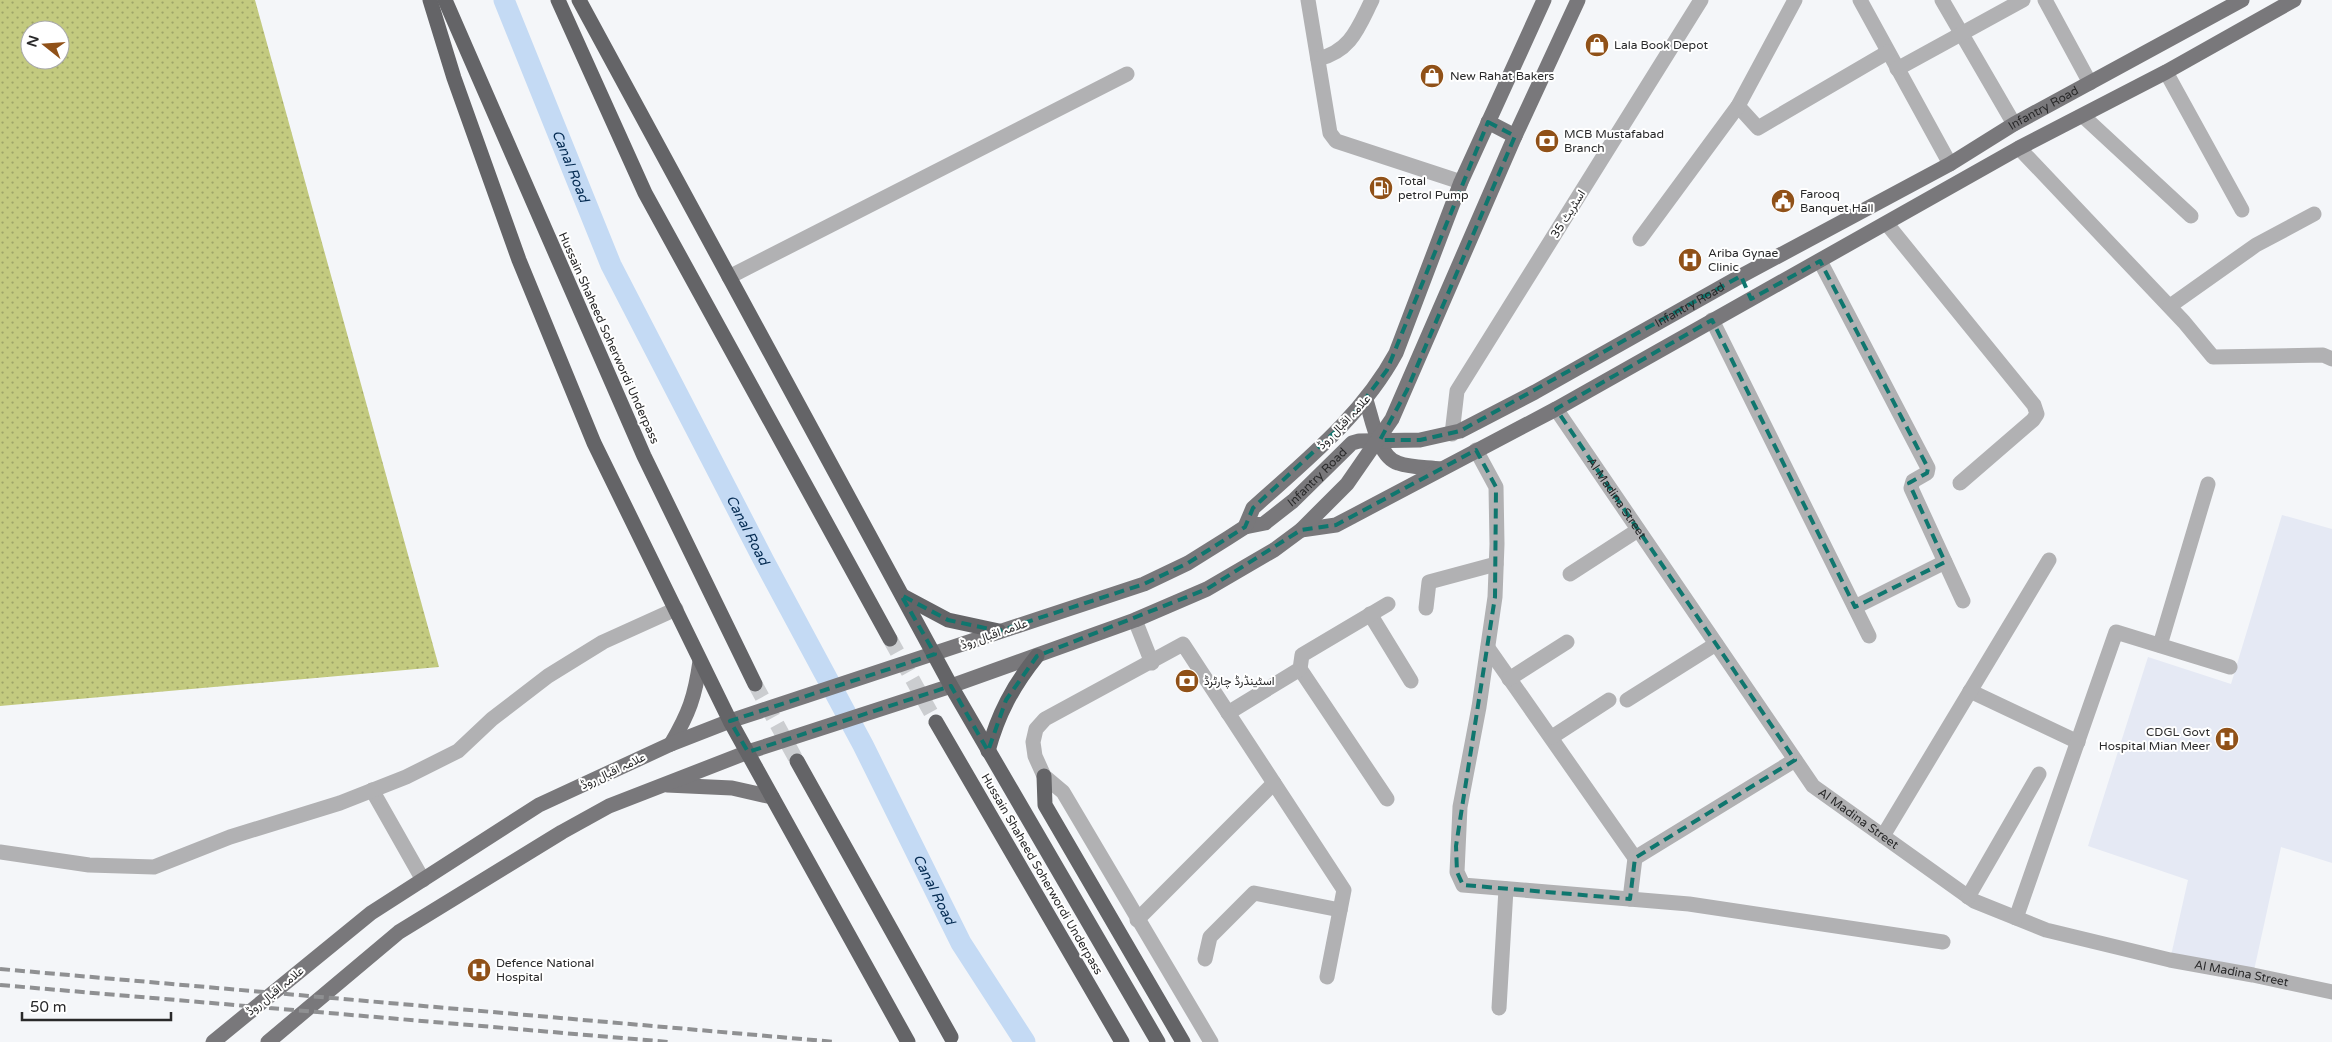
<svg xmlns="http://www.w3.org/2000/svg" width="2332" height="1042" viewBox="0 0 2332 1042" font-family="'Varela Round',Vazirmatn,sans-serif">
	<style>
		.built { fill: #e5e9f4 }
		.grass { fill: url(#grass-dots); fill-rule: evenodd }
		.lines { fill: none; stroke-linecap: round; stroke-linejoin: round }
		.canal { stroke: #c4daf4; stroke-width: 21 }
		.highway-tunnel { stroke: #cbcdd0; stroke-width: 15; stroke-dasharray: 15 8; stroke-linecap: butt }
		.minor { stroke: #b1b1b3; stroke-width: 15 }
		.major { stroke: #79787b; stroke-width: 15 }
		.highway { stroke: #646467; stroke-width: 15 }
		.rail { stroke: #8f9092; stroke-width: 4; stroke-dasharray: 10 5; stroke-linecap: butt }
		.marked { fill: none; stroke: #0f766e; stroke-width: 4; stroke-dasharray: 10 6; stroke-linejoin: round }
		.labels { text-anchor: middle; stroke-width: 4; stroke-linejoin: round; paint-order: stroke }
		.poi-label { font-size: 12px; fill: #29292a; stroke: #fff; text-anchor: start }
		.street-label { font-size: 12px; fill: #29292a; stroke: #fff }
		.water-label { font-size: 14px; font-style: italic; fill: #042b52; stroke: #fff }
	</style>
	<defs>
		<pattern id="grass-dots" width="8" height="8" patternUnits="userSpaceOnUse" patternTransform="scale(1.25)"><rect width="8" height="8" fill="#c3ca7f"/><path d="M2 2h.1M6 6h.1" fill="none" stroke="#9ea468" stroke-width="1.8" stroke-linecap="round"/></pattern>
	</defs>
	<rect width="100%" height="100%" fill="#f4f6f9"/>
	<!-- built -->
	<polygon class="built" points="2282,515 2332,529 2332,863 2281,847 2253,975 2170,960 2188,880 2088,846 2148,657 2231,684"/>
	<!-- grass -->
	<path class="grass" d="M0,0h255l184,667 -439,39zM30,30h30v30h-30z"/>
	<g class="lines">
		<!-- canal -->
		<path class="canal" id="s1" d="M504,0l107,265 153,296 99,184 98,198 64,99"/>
		<!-- highway-tunnel -->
		<g class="highway-tunnel">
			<polyline points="890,639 936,722"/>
			<polyline points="755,684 797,761"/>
		</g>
		<!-- minor -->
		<g class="minor">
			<polyline points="1308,0 1330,133 1336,141 1461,182"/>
			<polyline points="1860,0 1950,164"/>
			<polyline points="1942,0 2014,124"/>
			<polyline points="2045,0 2090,83"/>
			<path d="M1318,59c33,-8 40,-31 54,-59"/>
			<polyline points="1897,69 2023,0"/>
			<polyline points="2166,72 2242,210"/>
			<polyline points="1738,106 1758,128 1888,52"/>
			<polyline points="2083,116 2191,216"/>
			<polyline points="2019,148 2184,322 2213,357 2323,355 2332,359"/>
			<polyline points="1887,224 2034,405 2037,414 2033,420 1960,483"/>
			<polyline points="1640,239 1738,106 1795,0"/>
			<polyline points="1820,261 1928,468 1927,473 1913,481 1911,488 1963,601"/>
			<polyline points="729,277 1127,74"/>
			<polyline points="2170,306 2256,245 2314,214"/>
			<polyline points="1712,320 1869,636"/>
			<path id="s2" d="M1556,409l257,377 161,115 72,29 124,30 83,15 79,17"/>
			<polyline points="1452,434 1457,391 1701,0"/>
			<polyline points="1476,450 1496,487 1497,544 1495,597 1479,707 1460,807 1457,872 1463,885 1689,904 1943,942"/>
			<polyline points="1570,574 1638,530"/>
			<polyline points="1855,607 1945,562"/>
			<polyline points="1426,608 1429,582 1496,564"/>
			<polyline points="1370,614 1411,681"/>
			<polyline points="1135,620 1152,663"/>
			<polyline points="2160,645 2208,484"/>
			<polyline points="1488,648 1635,858 1630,899"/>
			<polyline points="1300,669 1387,799"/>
			<polyline points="1509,679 1567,642"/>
			<polyline points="1970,691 2078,742"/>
			<polyline points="1627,700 1716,644"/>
			<polyline points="1228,713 1300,669 1302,655 1388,604"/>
			<polyline points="1552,737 1609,700"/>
			<polyline points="372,790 423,880"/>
			<polyline points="1883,836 2049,560"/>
			<polyline points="0,852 89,865 154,867 230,837 340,803 406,777 458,751 492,719 548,676 603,642 676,609"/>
			<polyline points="1635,858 1795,760"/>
			<polyline points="1968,897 2039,774"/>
			<polyline points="2016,918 2116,632 2230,667"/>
			<polyline points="1137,920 1274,783"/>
			<polyline points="1205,959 1210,937 1254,893 1340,910"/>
			<polyline points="1499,1008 1506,889"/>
			<polyline points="1211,1042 1063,792 1044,776 1035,756 1033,742 1036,729 1045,719 1183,644 1344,890 1327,977"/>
		</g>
		<!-- major -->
		<g class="major">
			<polyline points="1488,122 1515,136"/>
			<path d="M1366,400c6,18 12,57 32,63 14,5 29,4 43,6"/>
			<path id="s3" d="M1245,527l20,-4 28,-22 59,-58 7,-2 61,-1 40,-9 75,-39 206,-116 209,-112 64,-40 228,-124"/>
			<polyline points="1301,530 1336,525 1556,409 2019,148 2166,72 2294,0"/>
			<path d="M671,744c18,-31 24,-47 29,-83"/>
			<polyline points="667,785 732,788 772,797"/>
			<path d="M213,1042l158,-129 168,-108 132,-61 59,-23 414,-137 44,-21 40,-25 17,-11 8,-19c52,-47 109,-92 143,-155l65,-171 83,-182"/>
			<polyline points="268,1042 399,932 562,832 609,806 748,752 951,686 1135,620 1207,589 1274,550 1301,530 1347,484 1392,419 1515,136 1578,0"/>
		</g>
		<!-- highway -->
		<g class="highway">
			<polyline points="430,0 454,78 519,260 594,443 730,721 908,1042"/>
			<polyline points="445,0 644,456 755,684"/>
			<polyline points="558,0 645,193 890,639"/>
			<polyline points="579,0 951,686 1158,1042"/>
			<polyline points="903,596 948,620 999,631"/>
			<polyline points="936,722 1122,1042"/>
			<path d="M988,751c10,-37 25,-65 49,-95"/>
			<polyline points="797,761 951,1037"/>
			<polyline points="1044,776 1045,805 1183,1042"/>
		</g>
		<!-- rail -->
		<g class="rail">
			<polyline points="0,969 836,1042"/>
			<polyline points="0,985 669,1042"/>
		</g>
	</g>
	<!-- marked area -->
	<path class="marked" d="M1488,122l27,14 -108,254 -27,50h40l40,-9 281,-155 10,23 69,-38 108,207 -1,5 -18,10 36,79 -90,45 -143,-287 -156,89 239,351 -160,98 -5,41 -167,-14 -6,-13 -1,-26 39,-249 1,-110 -20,-37 -140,75 -35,5 -94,59 -170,67 -31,44 -18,51 -37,-65 -203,66 -18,-31 205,-67 -34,-59 47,25 51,11 145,-47 44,-21 57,-36 8,-19 99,-92 35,-46z"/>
	<!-- icons -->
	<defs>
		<g id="shop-disc" transform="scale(1.25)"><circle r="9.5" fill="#905118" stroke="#fff"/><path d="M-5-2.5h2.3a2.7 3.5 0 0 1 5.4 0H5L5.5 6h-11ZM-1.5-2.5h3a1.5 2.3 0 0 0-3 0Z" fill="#fff"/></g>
		<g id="bank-disc" transform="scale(1.25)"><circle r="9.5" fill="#905118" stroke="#fff"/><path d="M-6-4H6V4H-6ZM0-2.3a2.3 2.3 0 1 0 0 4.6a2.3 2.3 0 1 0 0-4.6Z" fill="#fff"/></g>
		<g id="fuel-disc" transform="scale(1.25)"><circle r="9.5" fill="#905118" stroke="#fff"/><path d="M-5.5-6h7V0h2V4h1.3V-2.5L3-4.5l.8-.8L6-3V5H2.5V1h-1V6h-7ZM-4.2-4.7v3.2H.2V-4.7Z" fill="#fff"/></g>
		<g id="civic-disc" transform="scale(1.25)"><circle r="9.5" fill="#905118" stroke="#fff"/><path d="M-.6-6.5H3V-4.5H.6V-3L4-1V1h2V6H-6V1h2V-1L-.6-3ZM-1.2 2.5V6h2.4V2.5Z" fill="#fff"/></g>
		<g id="hospital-disc" transform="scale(1.25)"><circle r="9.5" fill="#905118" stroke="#fff"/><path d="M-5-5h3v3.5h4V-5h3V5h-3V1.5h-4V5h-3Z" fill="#fff"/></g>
	</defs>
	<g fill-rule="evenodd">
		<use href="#shop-disc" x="1597" y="45"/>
		<use href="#shop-disc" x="1432" y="76"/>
		<use href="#bank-disc" x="1547" y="141"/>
		<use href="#fuel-disc" x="1381" y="188"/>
		<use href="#civic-disc" x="1783" y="201"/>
		<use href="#hospital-disc" x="1690" y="260"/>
		<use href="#bank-disc" x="1187" y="681"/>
		<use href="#hospital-disc" x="2227" y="739"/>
		<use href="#hospital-disc" x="479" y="970"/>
	</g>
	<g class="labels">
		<!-- poi labels -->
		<g class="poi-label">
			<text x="1614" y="49">Lala Book Depot</text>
			<text x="1450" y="80">New Rahat Bakers</text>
			<text x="1564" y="138">MCB Mustafabad<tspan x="1564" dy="14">Branch</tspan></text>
			<text x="1398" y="185">Total<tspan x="1398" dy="14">petrol Pump</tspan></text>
			<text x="1800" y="198">Farooq<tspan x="1800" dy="14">Banquet Hall</tspan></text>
			<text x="1708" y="257">Ariba Gynae<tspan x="1708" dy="14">Clinic</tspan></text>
			<text x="1204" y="685">اسٹینڈرڈ چارٹرڈ</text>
			<text x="2210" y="736" text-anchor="end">CDGL Govt<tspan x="2210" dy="14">Hospital Mian Meer</tspan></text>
			<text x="496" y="967">Defence National<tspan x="496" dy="14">Hospital</tspan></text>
		</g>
		<!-- street labels -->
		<g class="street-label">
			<text dy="4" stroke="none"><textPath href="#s3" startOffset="915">Infantry Road</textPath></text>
			<text transform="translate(1568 214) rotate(-58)" y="4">اسٹریٹ 35</text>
			<text dy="4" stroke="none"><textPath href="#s3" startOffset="510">Infantry Road</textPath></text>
			<text transform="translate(609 338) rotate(66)" y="4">Hussain Shaheed Soherwordi Underpass</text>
			<text transform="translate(1344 422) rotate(-46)" y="4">علامہ اقبال روڈ</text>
			<text dy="4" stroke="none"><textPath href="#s3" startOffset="90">Infantry Road</textPath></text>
			<text dy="4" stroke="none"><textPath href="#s2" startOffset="108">Al Madina Street</textPath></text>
			<text transform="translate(994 634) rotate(-19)" y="4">علامہ اقبال روڈ</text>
			<text transform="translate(613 771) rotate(-25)" y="4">علامہ اقبال روڈ</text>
			<text dy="4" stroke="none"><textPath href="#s2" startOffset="512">Al Madina Street</textPath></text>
			<text transform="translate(1042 874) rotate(60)" y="4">Hussain Shaheed Soherwordi Underpass</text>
			<text dy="4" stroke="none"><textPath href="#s2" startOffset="932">Al Madina Street</textPath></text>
			<text transform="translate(275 991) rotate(-39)" y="4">علامہ اقبال روڈ</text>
		</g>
		<!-- water labels -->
		<g class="water-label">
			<text dy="5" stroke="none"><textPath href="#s1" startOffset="179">Canal Road</textPath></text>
			<text dy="5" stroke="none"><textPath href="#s1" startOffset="584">Canal Road</textPath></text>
			<text dy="5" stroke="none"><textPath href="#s1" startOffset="989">Canal Road</textPath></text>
		</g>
	</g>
	<!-- north arrow -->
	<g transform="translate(45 45) rotate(287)"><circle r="24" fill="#ffffff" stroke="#a9a9aa"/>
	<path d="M0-4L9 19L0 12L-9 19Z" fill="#905118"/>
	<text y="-8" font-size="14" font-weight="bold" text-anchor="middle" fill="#29292a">N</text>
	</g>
	<!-- scale -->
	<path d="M22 1012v8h149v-8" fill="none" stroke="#29292a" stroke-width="2.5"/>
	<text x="30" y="1012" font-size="15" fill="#29292a" stroke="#ffffff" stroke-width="4" paint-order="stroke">50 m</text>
</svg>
